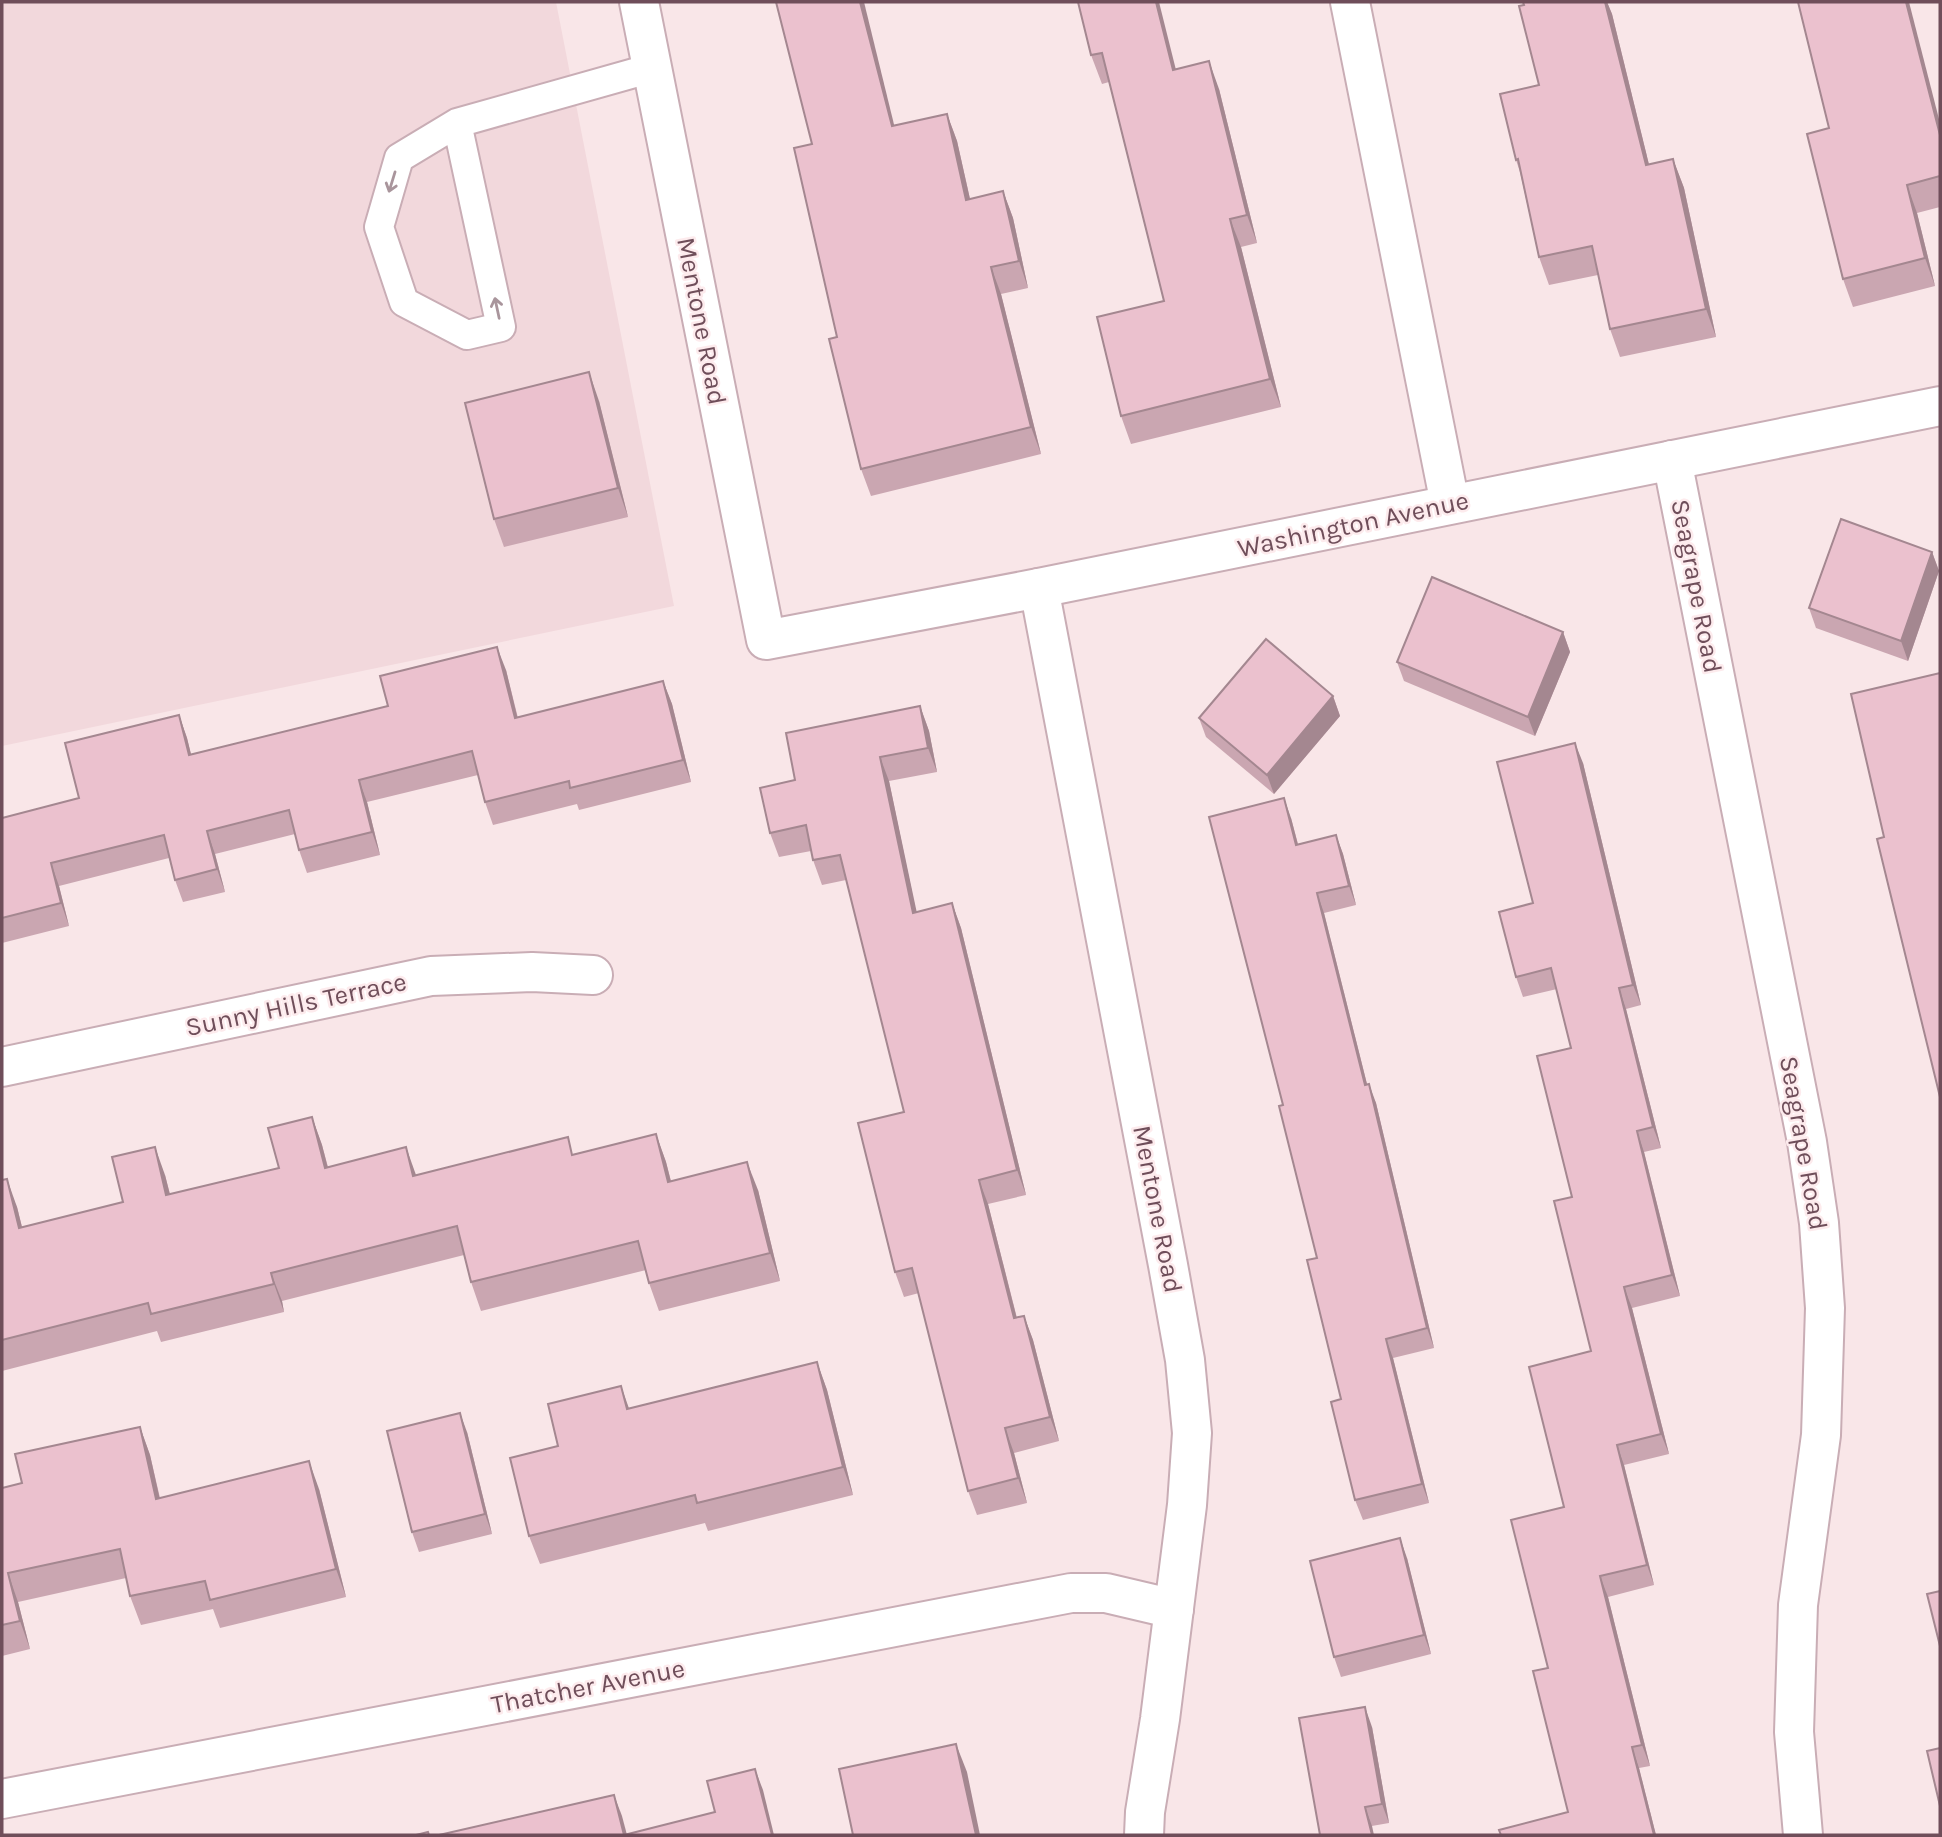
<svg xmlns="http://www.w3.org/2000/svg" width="1942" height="1837" viewBox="0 0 1942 1837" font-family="Karla,sans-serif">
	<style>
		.residential { fill: #f2d8dc }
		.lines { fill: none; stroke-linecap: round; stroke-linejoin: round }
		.service-casing { stroke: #c9adb5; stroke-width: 32 }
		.minor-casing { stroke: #c9adb5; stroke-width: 42 }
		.service { stroke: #fff; stroke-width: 28 }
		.minor { stroke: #fff; stroke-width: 38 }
		.wall { fill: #caa6b1 }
		.shaded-wall { fill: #a48790 }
		.building { fill: #ebc1ce; stroke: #a48790; stroke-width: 2 }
		.oneway { stroke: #a9959c }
		.labels { text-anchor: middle; stroke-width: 5; stroke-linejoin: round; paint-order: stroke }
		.street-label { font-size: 26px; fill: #6f4e5a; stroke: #fdebed }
	</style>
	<rect width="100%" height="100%" fill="#f9e6e8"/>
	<!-- residential -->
	<polygon class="residential" points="2,2 556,2 674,606 2,746"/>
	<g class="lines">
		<!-- service casing -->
		<g class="service-casing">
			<polyline id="service" points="457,123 501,327 467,335 404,302 379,227 399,158 457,123 652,68"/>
		</g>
		<!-- minor casing -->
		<g class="minor-casing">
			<g id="minor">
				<polyline points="639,2 766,640 1039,588 1940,406"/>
				<polyline points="1350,2 1450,504"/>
				<polyline points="1672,460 1807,1142 1819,1223 1825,1308 1821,1435 1798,1605 1794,1732 1803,1835"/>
				<polyline points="1039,588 1168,1265 1185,1360 1192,1433 1187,1505 1160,1719 1145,1812 1144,1835"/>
				<polyline points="2,1067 431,976 532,972 593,975"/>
				<polyline points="2,1799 1071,1593 1106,1593 1174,1609"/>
			</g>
		</g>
		<!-- service -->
		<use href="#service" class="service"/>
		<!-- minor -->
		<use href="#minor" class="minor"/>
	</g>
	<!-- wall -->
	<g class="wall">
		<polygon points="1078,2 1176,69 1219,89 1257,243 1241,247 1281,407 1131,444 1121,416 1164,301 1109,82 1102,84 1091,55"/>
		<polygon points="1523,2 1607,2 1612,14 1649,165 1673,159 1684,188 1716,337 1620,357 1610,329 1598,275 1549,285 1539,257 1520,172 1516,160 1539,85"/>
		<polygon points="947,114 957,141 970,199 1003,191 1013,218 1028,288 1001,294 1041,454 871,496 861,469 837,337 812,144"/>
		<polygon points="1940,123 1940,207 1917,213 1935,286 1853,307 1843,279 1829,128"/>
		<polygon points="599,401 628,517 504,547 494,519"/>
		<polygon points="1932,552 1939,571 1908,661 1816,628 1809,608"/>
		<polygon points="1563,632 1570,652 1535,736 1404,681 1397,662"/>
		<polygon points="506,670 518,718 663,681 672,704 691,782 579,810 577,804 493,825 485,802 478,775 367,802 380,855 307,873 299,850 295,834 215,854 225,892 183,902 175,880 169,858 59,886 69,926 2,943 2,818 79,798 179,715 187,738 191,755 388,706"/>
		<polygon points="1333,696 1340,716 1274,794 1206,737 1199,718"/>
		<polygon points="920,706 929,731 937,772 889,781 916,912 952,903 961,928 1026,1195 988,1204 1017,1318 1024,1316 1033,1340 1059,1441 1014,1453 1027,1503 977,1515 968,1491 919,1293 904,1297 895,1272 904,1112 846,880 822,885 813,860 811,851 779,857 770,833 795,780"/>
		<polygon points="1583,763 1641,1005 1626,1009 1661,1148 1644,1152 1680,1296 1632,1308 1669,1454 1624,1465 1654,1585 1608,1597 1650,1766 1639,1768 1656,1835 1501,1835 1568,1812 1548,1668 1564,1507 1591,1351 1572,1197 1571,1048 1557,989 1523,997 1516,977 1533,903"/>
		<polygon points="1291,818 1298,844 1336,835 1343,854 1356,905 1324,913 1367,1084 1376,1103 1434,1348 1393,1358 1429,1503 1363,1520 1355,1500 1341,1399 1317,1258 1283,1105"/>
		<polygon points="312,1117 322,1145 328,1167 416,1175 574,1154 656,1134 666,1162 671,1181 758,1190 780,1281 659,1311 649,1283 646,1270 481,1311 471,1282 464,1255 282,1301 284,1312 161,1342 157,1331 2,1371 2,1180 17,1207 22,1227 123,1202 165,1175 170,1194 279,1168"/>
		<polygon points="817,1362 827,1390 853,1495 708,1531 705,1523 540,1564 529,1536 558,1446 629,1409"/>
		<polygon points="140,1427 150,1455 160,1498 319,1489 346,1597 220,1628 213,1609 141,1625 130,1596 126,1578 18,1602 30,1649 2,1656 2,1488 22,1483"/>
		<polygon points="467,1432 492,1534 419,1552 412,1532"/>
		<polygon points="1407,1558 1431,1654 1341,1677 1334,1657"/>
		<polygon points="1372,1727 1389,1823 1320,1835"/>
	</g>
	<!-- shaded-wall -->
	<g class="shaded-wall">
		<polygon points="860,2 864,2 901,153 892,126"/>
		<polygon points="1156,2 1159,2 1183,98 1173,70"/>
		<polygon points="1605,2 1607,2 1612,14 1656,193 1646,165"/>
		<polygon points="1906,2 1909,2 1940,123 1940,135"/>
		<polygon points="1209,61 1219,89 1257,243 1247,215"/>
		<polygon points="947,114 957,141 976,226 966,200"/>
		<polygon points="1673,159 1684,188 1716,337 1706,309"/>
		<polygon points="1907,185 1917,213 1935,286 1925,258"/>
		<polygon points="1003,191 1013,218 1028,288 1019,261"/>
		<polygon points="1230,219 1241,247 1281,407 1270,379"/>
		<polygon points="991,267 1001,294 1041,454 1031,427"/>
		<polygon points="589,372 599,401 628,517 618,488"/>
		<polygon points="1932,552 1939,571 1908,661 1901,641"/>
		<polygon points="1563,632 1570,652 1535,736 1528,717"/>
		<polygon points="497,647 506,670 523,741 515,718"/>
		<polygon points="663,681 672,704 691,782 683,760"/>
		<polygon points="1333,696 1340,716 1274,794 1267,775"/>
		<polygon points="920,706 929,731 937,772 928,748"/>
		<polygon points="179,715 187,738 197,778 189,755"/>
		<polygon points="1575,743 1583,763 1641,1005 1633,985"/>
		<polygon points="880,757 889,781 922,937 913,913"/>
		<polygon points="359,780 367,802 380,855 372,832"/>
		<polygon points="1284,798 1291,818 1303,864 1296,845"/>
		<polygon points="207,831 215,854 225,892 217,869"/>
		<polygon points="1336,835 1343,854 1356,905 1349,886"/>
		<polygon points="51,863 59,886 69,926 61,903"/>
		<polygon points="1317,893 1324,913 1372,1104 1365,1085"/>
		<polygon points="952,903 961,928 1026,1195 1017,1170"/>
		<polygon points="1619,988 1626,1009 1661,1148 1653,1127"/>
		<polygon points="1369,1084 1376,1103 1434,1348 1427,1328"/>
		<polygon points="312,1117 322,1145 335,1196 325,1168"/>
		<polygon points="1637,1131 1644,1152 1680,1296 1672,1275"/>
		<polygon points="656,1134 666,1162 678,1210 668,1182"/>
		<polygon points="155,1147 165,1175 177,1223 166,1195"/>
		<polygon points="406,1147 416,1175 413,1176"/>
		<polygon points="747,1162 758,1190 780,1281 770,1253"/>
		<polygon points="7,1179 17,1207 29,1256 19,1228"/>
		<polygon points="979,1180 988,1204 1023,1343 1014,1318"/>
		<polygon points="271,1273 282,1301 284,1312 274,1284"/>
		<polygon points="1624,1287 1632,1308 1669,1454 1661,1434"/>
		<polygon points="1024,1316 1033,1340 1059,1441 1050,1417"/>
		<polygon points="1386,1339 1393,1358 1429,1503 1422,1484"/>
		<polygon points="817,1362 827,1390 853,1495 843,1467"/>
		<polygon points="621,1386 631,1414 627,1409"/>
		<polygon points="460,1413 467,1432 492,1534 485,1514"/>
		<polygon points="140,1427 150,1455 166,1527 156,1499"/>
		<polygon points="1005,1428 1014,1453 1027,1503 1018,1478"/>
		<polygon points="1617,1445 1624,1465 1654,1585 1647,1565"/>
		<polygon points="309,1461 319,1489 346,1597 336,1569"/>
		<polygon points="1400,1538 1407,1558 1431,1654 1424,1635"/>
		<polygon points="8,1573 18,1602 30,1649 20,1621"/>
		<polygon points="1600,1576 1608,1597 1650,1766 1642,1745"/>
		<polygon points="1365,1707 1372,1727 1389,1823 1382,1804"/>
		<polygon points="956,1744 967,1772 980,1835 976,1835"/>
		<polygon points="1632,1747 1639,1768 1656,1835 1654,1835"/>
		<polygon points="755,1769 763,1790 774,1835 772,1835"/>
		<polygon points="614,1795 622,1816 627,1835 624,1835"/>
		<polygon points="1365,1807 1372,1826 1374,1835 1372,1835"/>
	</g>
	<!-- building -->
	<g class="building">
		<polygon points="776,2 860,2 892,126 947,114 966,200 1003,191 1019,261 991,267 1031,427 861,469 829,339 837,337 794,148 812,144"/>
		<polygon points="1078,2 1156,2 1173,70 1209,61 1247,215 1230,219 1270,379 1121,416 1097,317 1164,301 1102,53 1091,55"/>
		<polygon points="1523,2 1605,2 1646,165 1673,159 1706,309 1610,329 1592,246 1539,257 1518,159 1516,160 1500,94 1539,85 1519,6 1524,5"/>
		<polygon points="1798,2 1906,2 1940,135 1940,176 1907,185 1925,258 1843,279 1807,134 1829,128"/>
		<polygon points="589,372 618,488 494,519 465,403"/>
		<polygon points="1841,519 1932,552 1901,641 1809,608"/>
		<polygon points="1432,577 1563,632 1528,717 1397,662"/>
		<polygon points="1266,639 1333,696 1267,775 1199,718"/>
		<polygon points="497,647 515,718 663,681 683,760 570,788 569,781 485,802 472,751 359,780 372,832 299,850 289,810 207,831 217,869 175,880 164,835 51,863 61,903 2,918 2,818 79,798 65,743 179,715 189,755 388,706 380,676"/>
		<polygon points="1940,673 1940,1097 1877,839 1884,837 1851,694"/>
		<polygon points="920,706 928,748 880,757 913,913 952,903 1017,1170 979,1180 1014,1318 1024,1316 1050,1417 1005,1428 1018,1478 968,1491 912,1268 895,1272 858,1123 904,1112 840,855 813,860 806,825 770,833 760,788 795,780 786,733"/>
		<polygon points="1575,743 1633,985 1619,988 1653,1127 1637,1131 1672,1275 1624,1287 1661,1434 1617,1445 1647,1565 1600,1576 1642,1745 1632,1747 1654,1835 1501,1835 1499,1830 1568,1812 1533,1671 1548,1668 1511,1520 1564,1507 1529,1367 1591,1351 1554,1201 1572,1197 1537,1056 1571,1048 1551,968 1516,977 1499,912 1533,903 1497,762"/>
		<polygon points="1284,798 1296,845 1336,835 1349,886 1317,893 1365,1085 1369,1084 1427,1328 1386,1339 1422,1484 1355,1500 1331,1402 1341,1399 1307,1260 1317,1258 1279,1106 1283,1105 1209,817"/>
		<polygon points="312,1117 325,1168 406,1147 413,1176 568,1137 572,1155 656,1134 668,1182 747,1162 770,1253 649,1283 638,1241 471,1282 457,1226 271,1273 274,1284 151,1314 148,1303 2,1340 2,1180 7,1179 19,1228 123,1202 112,1157 155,1147 166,1195 279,1168 268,1128"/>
		<polygon points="817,1362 843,1467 697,1503 695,1495 529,1536 510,1458 558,1446 548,1404 621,1386 627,1409"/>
		<polygon points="460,1413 485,1514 412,1532 387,1431"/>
		<polygon points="140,1427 156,1499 309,1461 336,1569 210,1600 205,1581 130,1596 120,1549 8,1573 20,1621 2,1625 2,1488 22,1483 15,1454"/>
		<polygon points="1400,1538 1424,1635 1334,1657 1310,1561"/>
		<polygon points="1940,1591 1940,1646 1927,1594"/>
		<polygon points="1365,1707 1382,1804 1365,1807 1372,1835 1320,1835 1299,1718"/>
		<polygon points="956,1744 976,1835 853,1835 839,1769"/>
		<polygon points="1940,1748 1940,1806 1927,1751"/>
		<polygon points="755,1769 772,1835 439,1835 614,1795 624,1835 715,1812 707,1781"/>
		<polygon points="428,1832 429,1835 416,1835"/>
	</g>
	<!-- one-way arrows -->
	<defs><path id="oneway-shaft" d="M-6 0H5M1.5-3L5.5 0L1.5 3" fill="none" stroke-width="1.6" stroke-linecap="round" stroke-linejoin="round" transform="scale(1.75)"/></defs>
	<g class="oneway">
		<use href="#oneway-shaft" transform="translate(392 182) rotate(107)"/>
		<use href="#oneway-shaft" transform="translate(497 308) rotate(-102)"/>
	</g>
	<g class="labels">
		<!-- street labels -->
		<g class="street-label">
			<text transform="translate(702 321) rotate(79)" y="9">Mentone Road</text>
			<text transform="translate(1353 524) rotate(-12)" y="9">Washington Avenue</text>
			<text transform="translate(1697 586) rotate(79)" y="9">Seagrape Road</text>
			<text transform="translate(296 1004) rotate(-12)" y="9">Sunny Hills Terrace</text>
			<text transform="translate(1804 1143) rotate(80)" y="9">Seagrape Road</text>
			<text transform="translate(1158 1209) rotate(79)" y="9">Mentone Road</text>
			<text transform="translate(588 1686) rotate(-11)" y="9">Thatcher Avenue</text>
		</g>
	</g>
	<!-- border -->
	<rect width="1942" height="1837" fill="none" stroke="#6f4e5a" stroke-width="7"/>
</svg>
